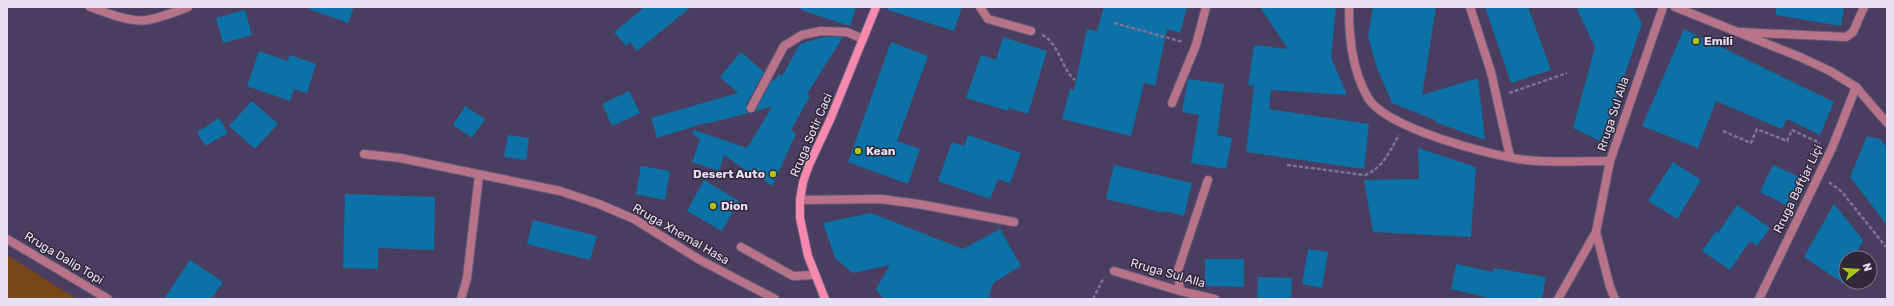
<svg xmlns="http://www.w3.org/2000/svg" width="1894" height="306" viewBox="0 0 1894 306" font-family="Rubik,sans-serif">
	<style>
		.green { fill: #774719 }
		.building { fill: #0b71a6 }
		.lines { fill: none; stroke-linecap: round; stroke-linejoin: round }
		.service-casing { stroke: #665b7b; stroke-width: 10 }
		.minor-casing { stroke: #665b7b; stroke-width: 10 }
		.tertiary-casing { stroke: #665b7b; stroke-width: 10 }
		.secondary-casing { stroke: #665b7b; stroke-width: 10 }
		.path { stroke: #7e7391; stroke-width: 2.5; stroke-dasharray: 4 2; stroke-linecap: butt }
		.service { stroke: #b97389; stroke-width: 8 }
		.minor { stroke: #b97389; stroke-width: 8 }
		.tertiary { stroke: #b97389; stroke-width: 8 }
		.secondary { stroke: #f889ae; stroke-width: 8 }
		.poi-dot { fill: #aac718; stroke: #2e2838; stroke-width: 1.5 }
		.labels { text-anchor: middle; stroke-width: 3; stroke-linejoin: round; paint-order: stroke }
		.poi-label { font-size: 12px; font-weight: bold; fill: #e8e1f6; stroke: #2e2838; text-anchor: start }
		.street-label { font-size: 12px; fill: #e8e1f6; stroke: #2e2838 }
	</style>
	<rect width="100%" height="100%" fill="#4a3e60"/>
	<!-- green -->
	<polygon class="green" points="7,255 75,298 74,299 7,299"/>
	<!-- building -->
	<g class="building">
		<polygon points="309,7 354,7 348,23 309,9"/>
		<polygon points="645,7 691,7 637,51 630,42 626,46 614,32"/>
		<polygon points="801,7 856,7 850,26 801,10"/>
		<polygon points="888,7 962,7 954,31 888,10"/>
		<polygon points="1104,7 1187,7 1180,33 1167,29 1155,86 1144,83 1131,136 1062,119 1070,89 1074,90 1087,29 1097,31"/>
		<polygon points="1260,7 1336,7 1331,57 1347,95 1271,90 1269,109 1369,124 1364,169 1246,152 1254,86 1248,85 1254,45 1288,49"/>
		<polygon points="1373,7 1436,7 1422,95 1478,78 1485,140 1435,122 1435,120 1392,103 1377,68 1368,36"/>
		<polygon points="1485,7 1528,7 1551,70 1511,83"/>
		<polygon points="1576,7 1633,7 1642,24 1602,142 1573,128 1595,47"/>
		<polygon points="1776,7 1844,7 1841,26 1776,15"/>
		<polygon points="245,10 252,35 223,43 216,18"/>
		<polygon points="1684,29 1834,102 1820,135 1787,119 1782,129 1716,101 1698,148 1642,126"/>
		<polygon points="824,37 843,37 807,94 810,96 791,130 796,134 772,186 756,174 755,177 724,155 719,171 692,162 700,139 692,134 694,130 747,148 772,107 755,111 772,80 774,81 779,74 782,76 800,44"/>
		<polygon points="1003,37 1047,51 1028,114 1009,108 1008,111 966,98 981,55 996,60"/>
		<polygon points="891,42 928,56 897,141 920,149 908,184 848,162"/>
		<polygon points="259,51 288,61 290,55 316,64 307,93 294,89 290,101 247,86"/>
		<polygon points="741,52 764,72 746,105 746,111 749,113 705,124 705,123 657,138 651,118 738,93 720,77"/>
		<polygon points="1188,79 1224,84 1217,135 1232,138 1226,169 1191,163 1199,115 1182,112"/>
		<polygon points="629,91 640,113 612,126 602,104"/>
		<polygon points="252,101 278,124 255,149 229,126"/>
		<polygon points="465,106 485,119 472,138 453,125"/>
		<polygon points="219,118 228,133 205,146 197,132"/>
		<polygon points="508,135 529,138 526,160 504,157"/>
		<polygon points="968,135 1021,153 1010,183 998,179 990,199 938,181 952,142 964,146"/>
		<polygon points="1867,136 1880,139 1887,148 1887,225 1850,177"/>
		<polygon points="1418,148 1476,167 1471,237 1373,232 1364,180 1419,179"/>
		<polygon points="1673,162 1701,180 1677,219 1648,201"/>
		<polygon points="1114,165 1192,183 1184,216 1165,211 1165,213 1106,199"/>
		<polygon points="1773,165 1800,177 1786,205 1760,192"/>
		<polygon points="641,166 670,171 665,200 636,194"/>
		<polygon points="704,180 739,201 722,231 687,211"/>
		<polygon points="345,194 435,197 434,250 378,248 378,269 343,268"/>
		<polygon points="1834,204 1863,240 1854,258 1846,258 1846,285 1804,257"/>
		<polygon points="1737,205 1770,228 1757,246 1750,241 1730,270 1702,251 1716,231 1718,233"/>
		<polygon points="871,213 963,249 1000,229 1021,266 993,283 988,299 884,299 876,289 890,265 853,273 835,258 823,223"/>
		<polygon points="533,220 597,236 590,260 527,244"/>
		<polygon points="1308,249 1328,252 1322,288 1302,284"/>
		<polygon points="1205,259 1244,259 1244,287 1205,286"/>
		<polygon points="190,260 223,282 211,299 164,299"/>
		<polygon points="1456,264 1493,272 1494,268 1546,277 1542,299 1493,299 1451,289"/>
		<polygon points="1258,277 1292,278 1291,299 1257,299"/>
	</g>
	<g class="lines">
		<!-- service casing -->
		<g class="service-casing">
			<g id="service">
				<path d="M90,7c15,5 40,16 57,13 14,-2 28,-8 41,-13"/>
				<polyline points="980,7 988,19 1031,31"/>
				<polyline points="751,108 784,46 802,35 821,31 847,32 863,39"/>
				<polyline points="800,200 881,199 918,204 1014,222"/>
				<polyline points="1596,232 1610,287 1615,299"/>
				<polyline points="741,247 793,276 814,275"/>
				<polyline points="1114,271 1180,291 1178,270 1208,180"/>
			</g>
		</g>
		<!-- minor casing -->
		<g class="minor-casing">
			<g id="minor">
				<path d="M1349,7c0,31 3,63 19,91 18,30 123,58 158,62 28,3 56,1 84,1"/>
				<polyline points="1470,7 1491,72 1510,157"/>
				<polyline points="1739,32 1846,37 1853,32 1864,7"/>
				<polyline points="1172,103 1196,45 1206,7"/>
				<polyline points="364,154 400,158 560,191 599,204 634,219 700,260 775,299"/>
				<polyline points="1180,291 1215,299"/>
				<polyline points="461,299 467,278 479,175"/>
				<polyline points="1558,299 1596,232 1610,161 1663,7"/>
				<polyline points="1759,299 1832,148 1856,87"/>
			</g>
		</g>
		<!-- tertiary casing -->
		<g class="tertiary-casing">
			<g id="tertiary">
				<polyline points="1675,7 1800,57 1830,71 1856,87 1887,123"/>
				<polyline points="7,239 108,299"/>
			</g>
		</g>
		<!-- secondary casing -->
		<g class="secondary-casing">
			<polyline id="secondary" points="825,299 808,256 800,218 800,200 803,182 809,165 830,120 876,7"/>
		</g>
		<!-- path -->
		<g class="path">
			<polyline points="1114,23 1183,42"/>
			<path d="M1042,35c16,6 20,35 33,45"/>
			<polyline points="1509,93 1567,73"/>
			<polyline points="1723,131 1751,143 1757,129 1787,141 1792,130 1820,143"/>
			<path d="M1287,165l78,10c18,-7 24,-23 34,-40"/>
			<polyline points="1829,182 1842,192 1886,247"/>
			<polyline points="1093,299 1104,277"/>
		</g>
		<!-- service -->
		<use href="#service" class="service"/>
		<!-- minor -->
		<use href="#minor" class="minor"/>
		<!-- tertiary -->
		<use href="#tertiary" class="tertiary"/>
		<!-- secondary -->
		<use href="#secondary" class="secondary"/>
	</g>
	<!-- markers -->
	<g class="poi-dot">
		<circle cx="1696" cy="41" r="4"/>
		<circle cx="858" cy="151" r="4"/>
		<circle cx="773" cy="174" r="4"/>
		<circle cx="713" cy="206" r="4"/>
	</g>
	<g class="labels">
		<!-- poi labels -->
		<g class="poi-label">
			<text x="1704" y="45">Emili</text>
			<text x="866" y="155">Kean</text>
			<text x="765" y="178" text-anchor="end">Desert Auto</text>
			<text x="721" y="210">Dion</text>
		</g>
		<!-- street labels -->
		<g class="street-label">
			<text transform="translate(1613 114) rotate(-72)" y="4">Rruga Sul Alla</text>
			<text transform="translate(811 135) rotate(-67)" y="4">Rruga Sotir Caci</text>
			<text transform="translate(1798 189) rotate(-64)" y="4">Rruga Baftjar Liçi</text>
			<text transform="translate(681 234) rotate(30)" y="4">Rruga Xhemal Hasa</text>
			<text transform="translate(64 258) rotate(31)" y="4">Rruga Dalip Topi</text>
			<text transform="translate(1168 273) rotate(16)" y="4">Rruga Sul Alla</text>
		</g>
	</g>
	<!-- border -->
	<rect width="1894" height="306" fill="none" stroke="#e8e1f6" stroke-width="16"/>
	<!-- north arrow -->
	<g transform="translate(1858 270) rotate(73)"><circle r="19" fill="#2e2838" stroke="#787284"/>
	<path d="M0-3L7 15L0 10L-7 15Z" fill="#aac718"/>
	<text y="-6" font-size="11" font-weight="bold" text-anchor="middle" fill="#e8e1f6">N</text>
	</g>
</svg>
